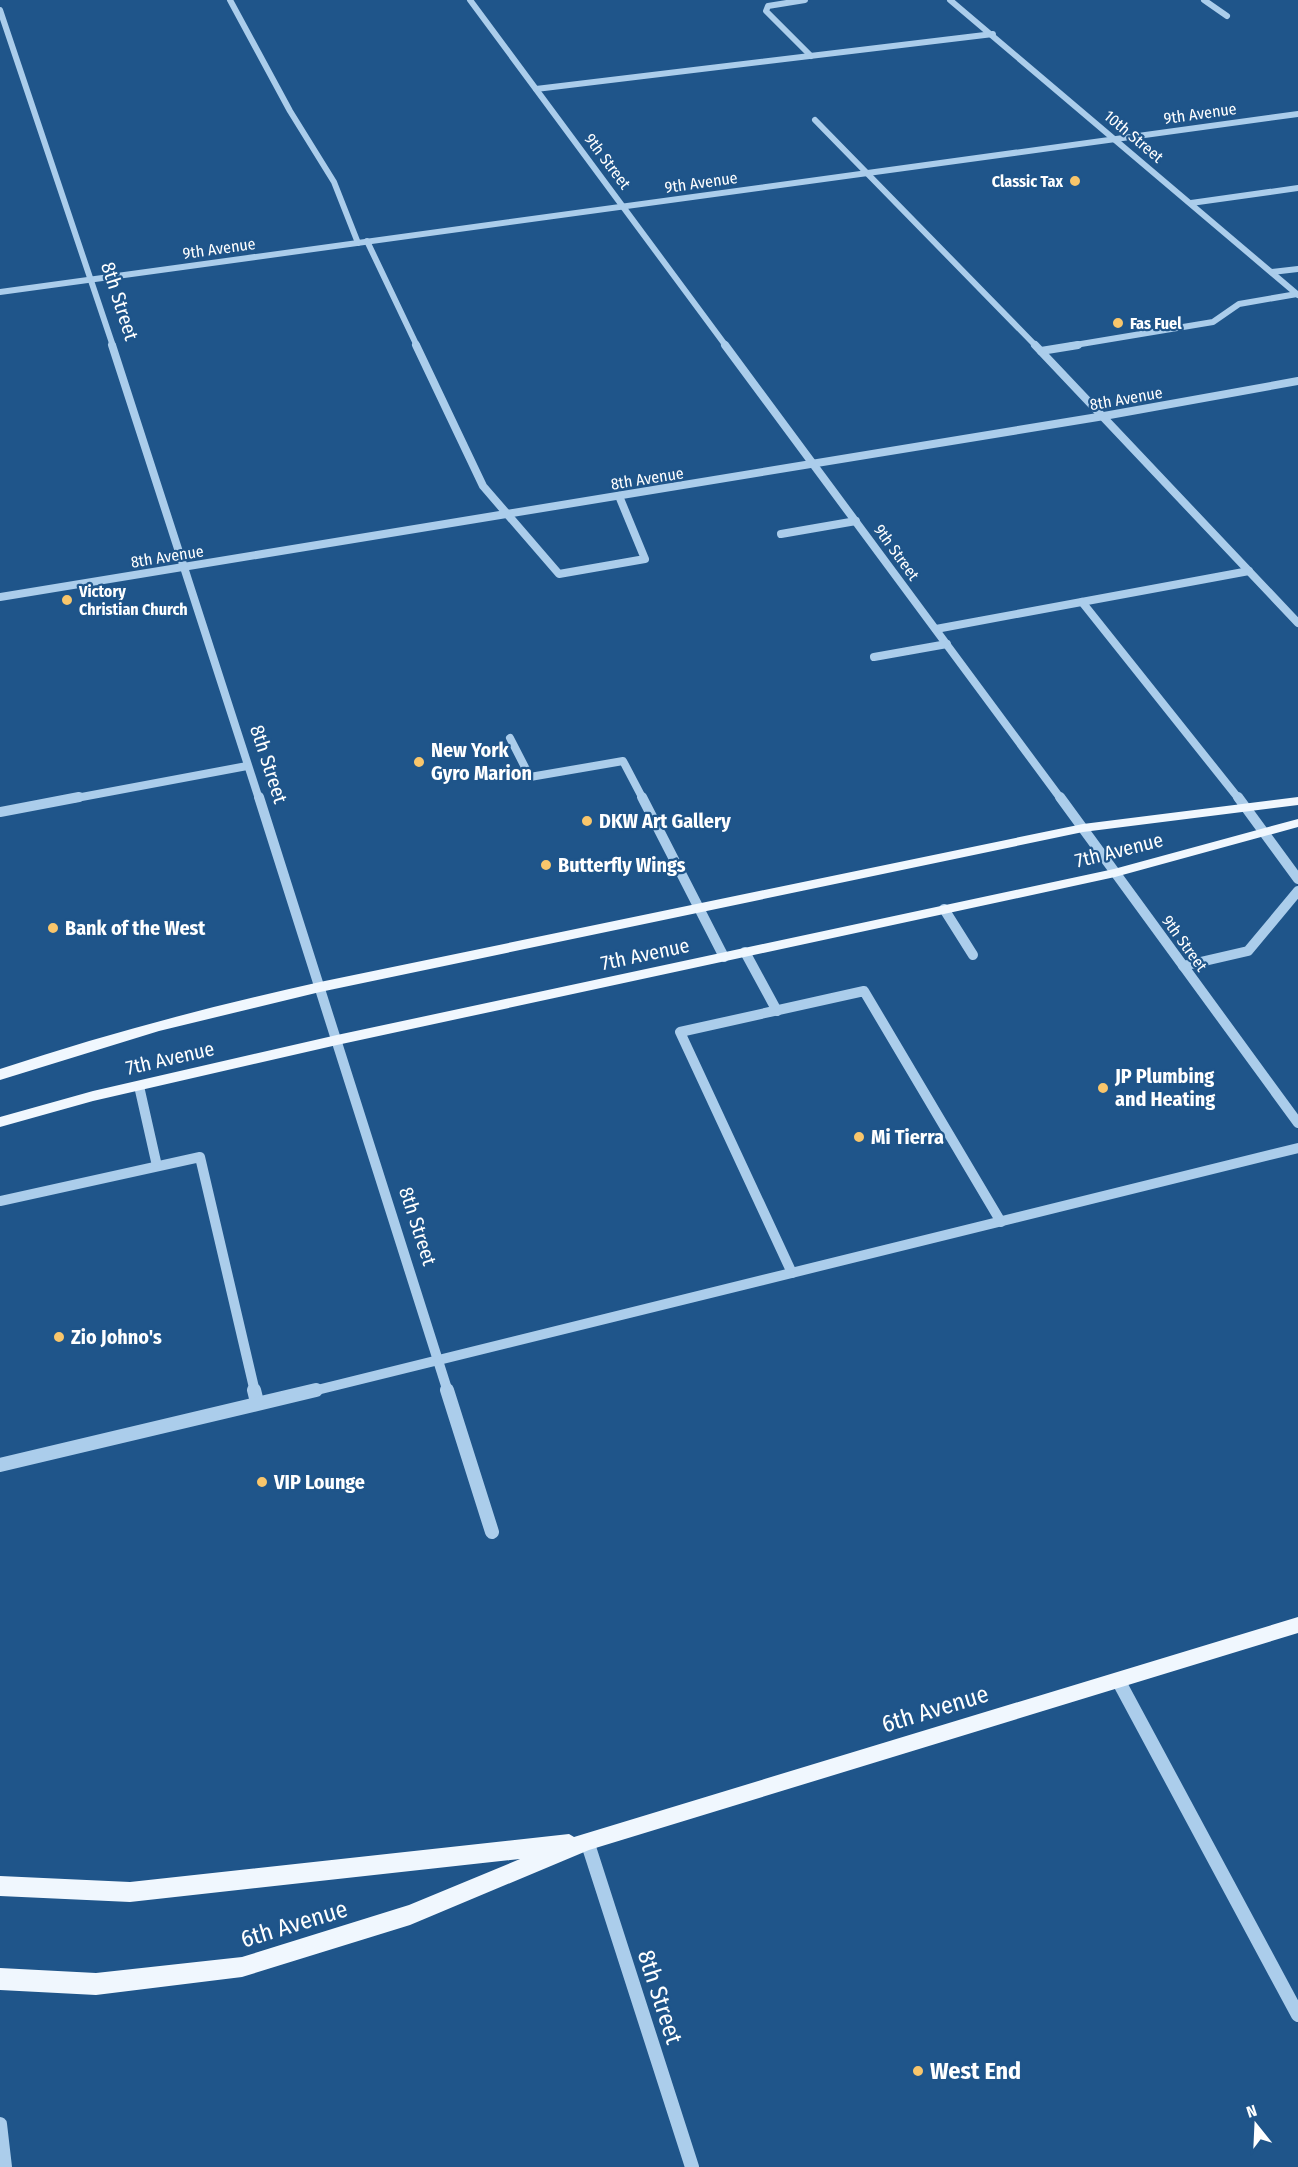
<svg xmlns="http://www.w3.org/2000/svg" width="1298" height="2167" viewBox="0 0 1298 2167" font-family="'Fira Sans Condensed',sans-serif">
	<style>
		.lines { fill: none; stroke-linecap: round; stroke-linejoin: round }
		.minor-far3 { stroke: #abcdeb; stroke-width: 6 }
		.minor-far2 { stroke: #abcdeb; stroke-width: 8 }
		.minor-far1 { stroke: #abcdeb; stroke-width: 10 }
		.minor { stroke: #abcdeb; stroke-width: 14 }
		.major { fill: #f0f7fe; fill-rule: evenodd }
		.poi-dot { fill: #f9c66b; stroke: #1f558a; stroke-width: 2 }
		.labels { text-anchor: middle; stroke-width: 4.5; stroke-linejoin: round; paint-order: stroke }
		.far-street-label { font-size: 16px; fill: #fff; stroke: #1f558a }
		.far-poi-label { font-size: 16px; font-weight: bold; fill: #fff; stroke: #1f558a; text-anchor: start }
		.street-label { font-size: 20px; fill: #fff; stroke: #1f558a }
		.poi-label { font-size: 20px; font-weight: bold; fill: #fff; stroke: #1f558a; text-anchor: start }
		.near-street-label { font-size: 24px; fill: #fff; stroke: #1f558a }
		.near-poi-label { font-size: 24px; font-weight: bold; fill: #fff; stroke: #1f558a; text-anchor: start }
	</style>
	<rect width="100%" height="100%" fill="#1f558a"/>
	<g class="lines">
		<!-- minor-far3 -->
		<g class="minor-far3">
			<polyline points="230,0 290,111 334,182 358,243"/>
			<polyline points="470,0 726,346"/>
			<polyline points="805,0 768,6 766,11 811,56"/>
			<polyline points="950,0 1298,295"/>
			<polyline points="1204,0 1227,16"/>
			<polyline points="0,10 113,346"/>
			<polyline points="536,89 993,34"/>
			<polyline points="815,120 1036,346"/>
			<polyline points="1191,203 1298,188"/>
			<polyline points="367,241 417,346"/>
			<polyline points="1272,272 1298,269"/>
			<polyline points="0,292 1298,114"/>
			<polyline points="1069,346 1213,322 1239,304 1297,294"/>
		</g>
		<!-- minor-far2 -->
		<g class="minor-far2">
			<polyline points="112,345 259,799"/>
			<polyline points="416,345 483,486 559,574 645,559 619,496"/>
			<polyline points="725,345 1061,799"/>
			<polyline points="1035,345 1298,623"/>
			<polyline points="1041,351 1078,345"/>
			<polyline points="781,534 856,521"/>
			<polyline points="0,597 1104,416 1298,381"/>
			<polyline points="1082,602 1239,799"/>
			<polyline points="936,629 1249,571"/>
			<polyline points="874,657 947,644"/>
			<polyline points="510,738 530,777 623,761 643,799"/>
			<polyline points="71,799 247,766"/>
		</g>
		<!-- minor-far1 -->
		<g class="minor-far1">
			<polyline points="259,797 448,1392"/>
			<polyline points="642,797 724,957"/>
			<polyline points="1060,797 1298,1123"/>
			<polyline points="1238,797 1298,879"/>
			<polyline points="0,812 79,797"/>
			<polyline points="944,909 973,955"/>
			<polyline points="745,952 777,1011"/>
			<polyline points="1183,966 1248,951 1298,891"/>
			<polyline points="139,1086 157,1166"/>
			<polyline points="0,1201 200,1157 255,1392"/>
			<polyline points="792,1273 680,1032 864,991 1001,1222"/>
			<polyline points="309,1392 1298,1148"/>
		</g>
		<!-- minor -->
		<g class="minor">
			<polyline points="254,1390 257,1402"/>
			<polyline points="447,1390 492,1532"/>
			<polyline points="0,1465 316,1390"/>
			<polyline points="1118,1680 1298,2015"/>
			<polyline points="587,1841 692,2167"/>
			<polyline points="0,2124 5,2167"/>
		</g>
		<!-- major -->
		<g class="major">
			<path d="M1298,797v8l-215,27 -763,160 -161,39 -159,49v-11c105,-35 212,-63 320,-87l763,-158z"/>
			<polygon points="1298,819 1298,827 1115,877 337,1045 93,1101 0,1127 0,1117 93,1091 337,1035 1114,869"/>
			<polygon points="1298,1617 1298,1633 589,1850 410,1925 242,1977 96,1995 0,1990 0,1968 96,1973 242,1957 409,1905 520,1859 130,1902 0,1896 0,1876 130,1882 569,1834 574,1837"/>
		</g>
	</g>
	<!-- markers -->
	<g class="poi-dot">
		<circle cx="1075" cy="181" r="6"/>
		<circle cx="1118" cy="323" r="6"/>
		<circle cx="67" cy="600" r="6"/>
		<circle cx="419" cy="762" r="6"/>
		<circle cx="587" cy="821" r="6"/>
		<circle cx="546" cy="865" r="6"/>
		<circle cx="53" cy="928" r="6"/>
		<circle cx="1103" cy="1088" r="6"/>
		<circle cx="859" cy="1137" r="6"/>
		<circle cx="59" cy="1337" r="6"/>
		<circle cx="262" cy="1482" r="6"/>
		<circle cx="918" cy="2071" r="6"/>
	</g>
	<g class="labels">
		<!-- far-street labels -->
		<g class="far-street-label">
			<text transform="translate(1200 113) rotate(-8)" y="6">9th Avenue</text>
			<text transform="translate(1134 136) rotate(40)" y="6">10th Street</text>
			<text transform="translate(608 161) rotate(53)" y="6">9th Street</text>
			<text transform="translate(701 182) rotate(-8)" y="6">9th Avenue</text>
			<text transform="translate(219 248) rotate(-8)" y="6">9th Avenue</text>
			<text transform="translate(1126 398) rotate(-10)" y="6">8th Avenue</text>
			<text transform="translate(647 478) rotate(-9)" y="6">8th Avenue</text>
			<text transform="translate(897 552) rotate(54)" y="6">9th Street</text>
			<text transform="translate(167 556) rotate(-9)" y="6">8th Avenue</text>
			<text transform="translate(1185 943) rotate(54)" y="6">9th Street</text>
		</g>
		<!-- far-poi labels -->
		<g class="far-poi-label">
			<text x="1063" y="187" text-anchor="end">Classic Tax</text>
			<text x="1130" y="329">Fas Fuel</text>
			<text x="79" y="597">Victory<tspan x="79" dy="18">Christian Church</tspan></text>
		</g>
		<!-- street labels -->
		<g class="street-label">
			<text transform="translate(120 301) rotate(72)" y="7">8th Street</text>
			<text transform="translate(269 764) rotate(72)" y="7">8th Street</text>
			<text transform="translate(1119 850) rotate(-14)" y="7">7th Avenue</text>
			<text transform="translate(645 954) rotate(-12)" y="7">7th Avenue</text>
			<text transform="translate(170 1058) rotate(-13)" y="7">7th Avenue</text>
			<text transform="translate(418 1226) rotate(72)" y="7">8th Street</text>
		</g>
		<!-- poi labels -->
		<g class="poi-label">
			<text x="431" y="757">New York<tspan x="431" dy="23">Gyro Marion</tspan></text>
			<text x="599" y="828">DKW Art Gallery</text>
			<text x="558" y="872">Butterfly Wings</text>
			<text x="65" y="935">Bank of the West</text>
			<text x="1115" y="1083">JP Plumbing<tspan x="1115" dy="23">and Heating</tspan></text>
			<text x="871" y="1144">Mi Tierra</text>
			<text x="71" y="1344">Zio Johno's</text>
			<text x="274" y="1489">VIP Lounge</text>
		</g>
		<!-- near-street labels -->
		<g class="near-street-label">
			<text transform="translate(935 1709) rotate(-17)" y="8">6th Avenue</text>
			<text transform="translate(294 1924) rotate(-17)" y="8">6th Avenue</text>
			<text transform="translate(660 1997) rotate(72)" y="8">8th Street</text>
		</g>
		<!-- near-poi labels -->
		<g class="near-poi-label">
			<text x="930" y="2079">West End</text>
		</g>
	</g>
	<!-- north arrow -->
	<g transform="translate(1256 2125) rotate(342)" stroke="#1f558a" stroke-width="4.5" paint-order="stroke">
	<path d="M0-4.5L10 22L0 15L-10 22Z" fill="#ffffff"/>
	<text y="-9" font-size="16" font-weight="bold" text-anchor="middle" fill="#ffffff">N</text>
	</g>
</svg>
